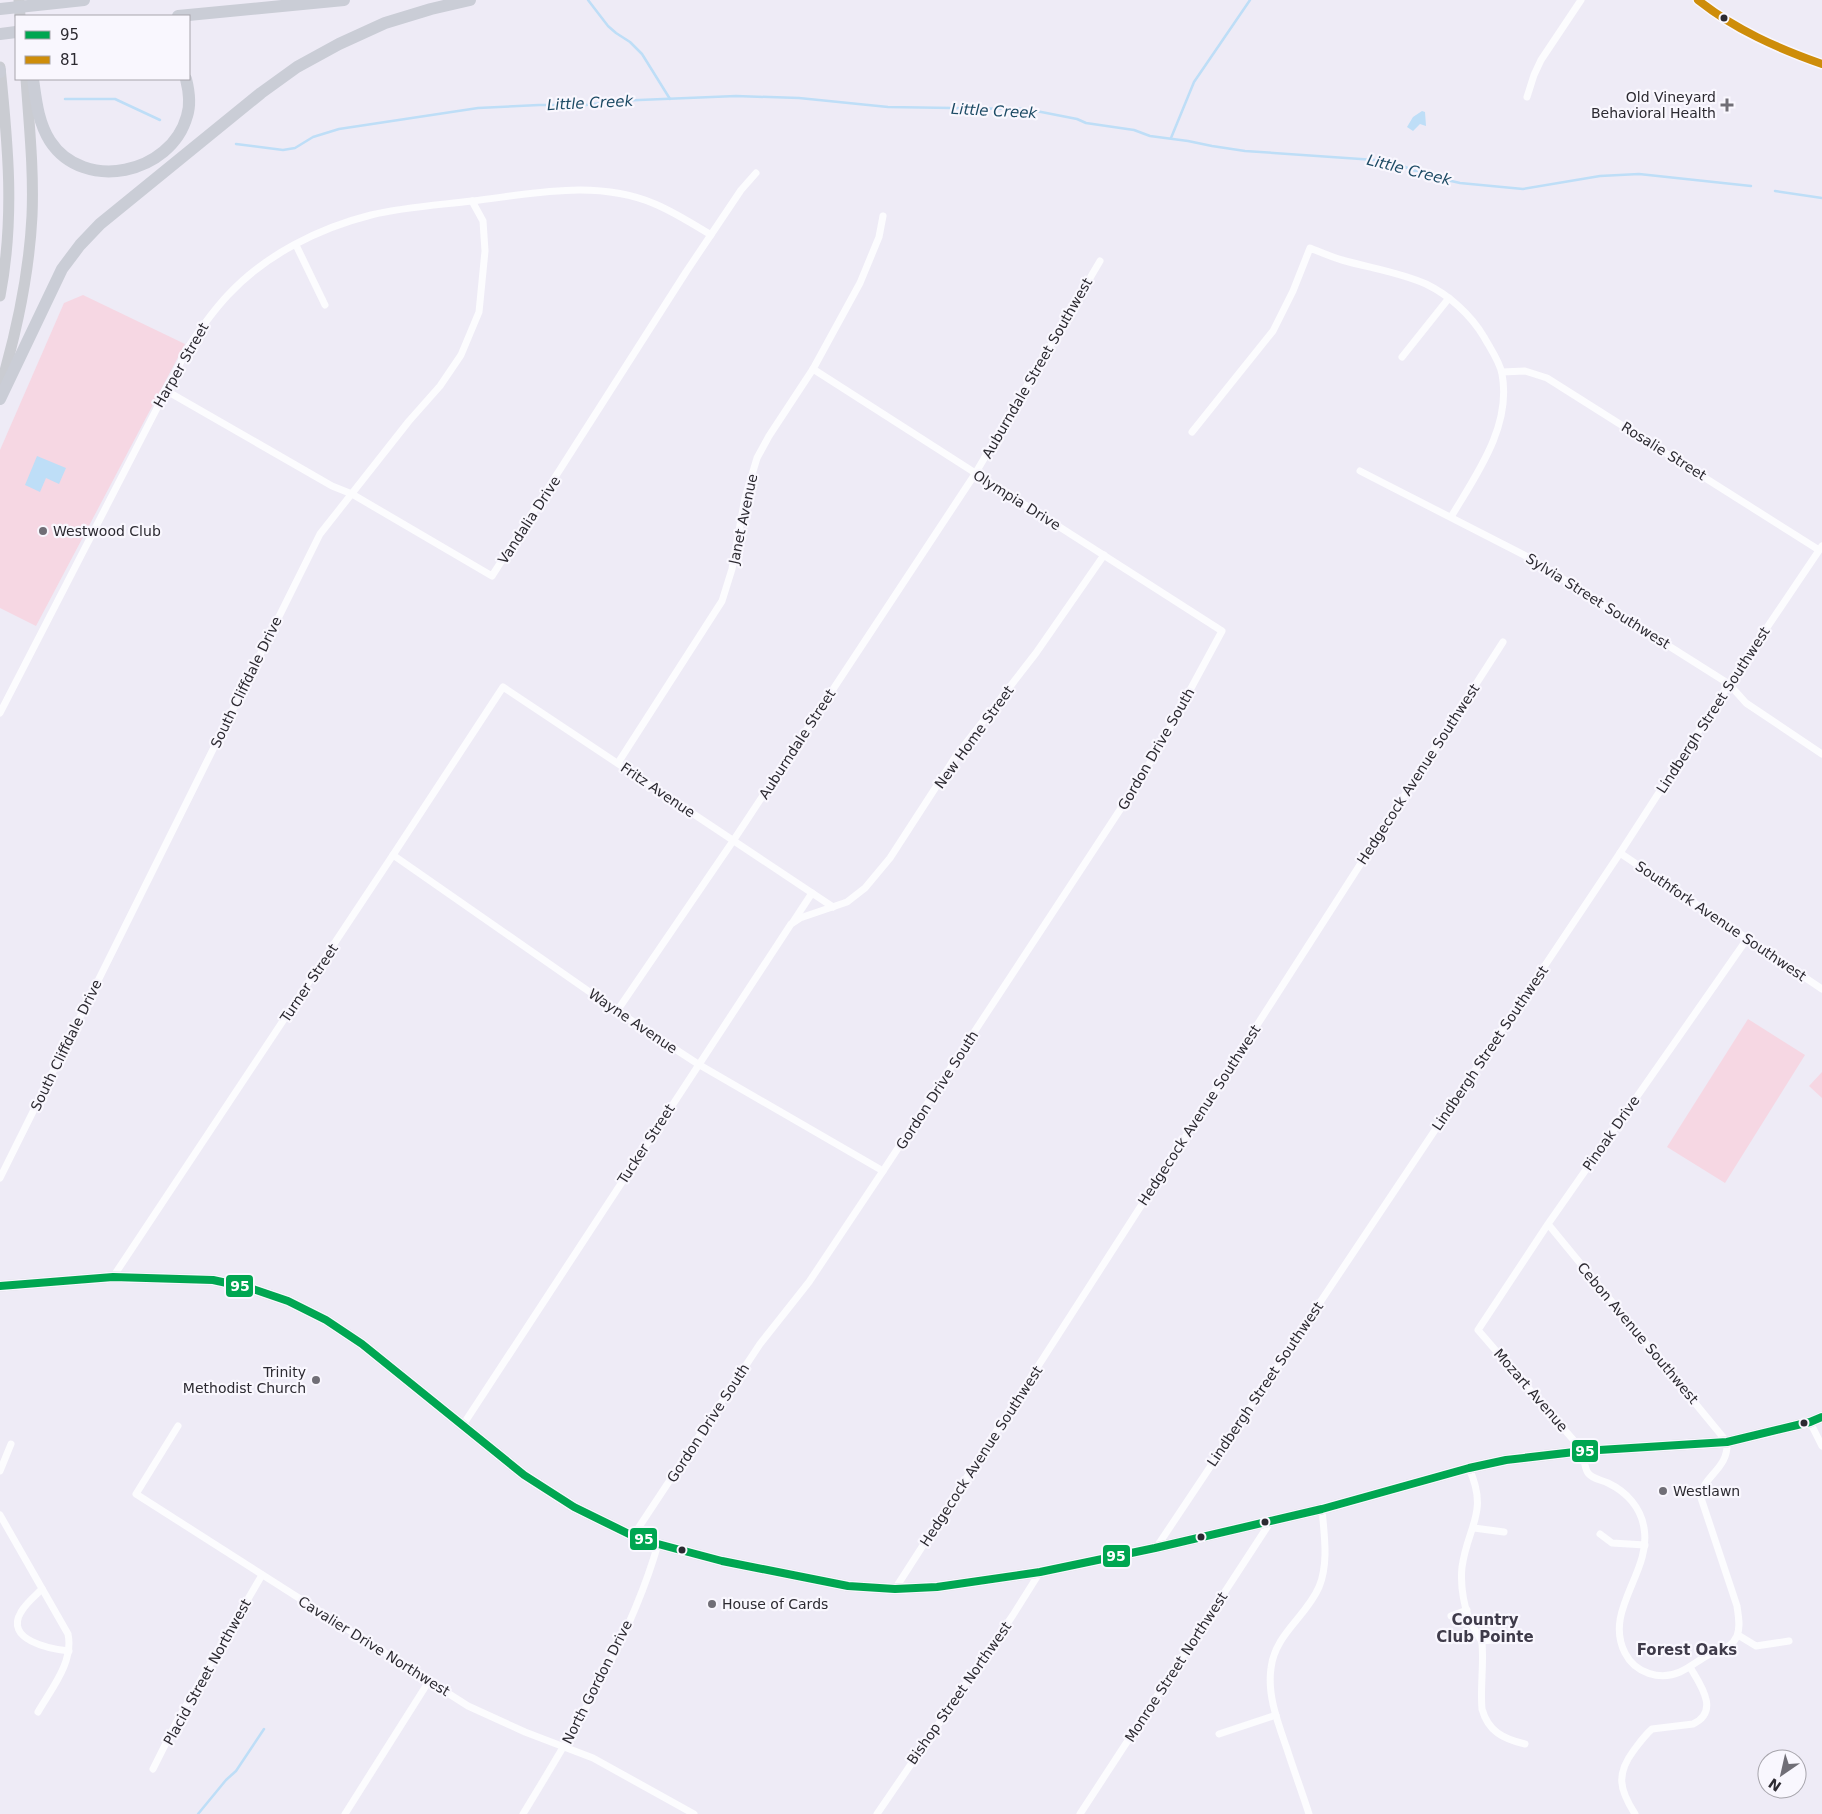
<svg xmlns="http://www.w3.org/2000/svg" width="1822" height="1814" viewBox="0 0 1822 1814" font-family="'DejaVu Sans',sans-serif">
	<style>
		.green { fill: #f6d7e3 }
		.water { fill: #bedef7 }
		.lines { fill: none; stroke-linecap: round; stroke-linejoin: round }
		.stream { stroke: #bedef7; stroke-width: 2.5 }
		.minor { stroke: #fcfcfe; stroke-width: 7 }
		.tertiary { stroke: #fcfcfe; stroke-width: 9 }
		.primary { stroke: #caccd2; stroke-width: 11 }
		.motorway { stroke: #cacdd6; stroke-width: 12 }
		.bus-1-casing { stroke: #f9f7fe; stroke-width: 11 }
		.bus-2-casing { stroke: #f9f7fe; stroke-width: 11 }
		.bus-1 { stroke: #00a651; stroke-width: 8 }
		.bus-2 { stroke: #ce8d0a; stroke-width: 8 }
		.bus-dot { fill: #2c2a31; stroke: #f9f7fe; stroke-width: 2 }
		.poi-dot { fill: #706e76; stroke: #f9f7fe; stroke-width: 2 }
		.labels { text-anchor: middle; stroke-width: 4.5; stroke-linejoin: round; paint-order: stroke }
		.poi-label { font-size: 14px; fill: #2c2a31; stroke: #f9f7fe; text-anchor: start }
		.street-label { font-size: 14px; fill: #2c2a31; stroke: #f9f7fe }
		.water-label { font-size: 15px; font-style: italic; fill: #1c4a64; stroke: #f9f7fe }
		.neighbourhood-label { font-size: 15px; font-weight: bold; fill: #3f3b4a; stroke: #f9f7fe }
		.line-badge { stroke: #f9f7fe; stroke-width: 2 }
		.badge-label { font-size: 14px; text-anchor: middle; font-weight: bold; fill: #fff }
	</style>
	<rect width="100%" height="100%" fill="#eeebf6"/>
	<!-- green -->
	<g class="green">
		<polygon points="83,295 185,344 36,626 0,608 0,450 64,303"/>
		<polygon points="1748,1019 1805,1055 1725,1183 1667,1147"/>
		<polygon points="1822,1072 1822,1098 1809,1086"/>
	</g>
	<!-- water -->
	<g class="water">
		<polygon points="1422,111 1425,112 1426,126 1420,124 1413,131 1407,127 1413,117"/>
		<polygon points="37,456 66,468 59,484 46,478 40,492 25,485"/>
	</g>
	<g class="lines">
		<!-- stream -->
		<g class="stream">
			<polyline points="588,0 608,26 616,33 630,42 642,54 670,99"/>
			<polyline points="65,99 115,99 160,120"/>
			<polyline points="1171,138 1194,82 1250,0"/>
			<polyline points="236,144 283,150 295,148 313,137 339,129 478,108 539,105 586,105 615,101 736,96 799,98 888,107 1026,109 1077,119 1086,123 1134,130 1150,136 1188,141 1212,146 1245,151 1375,160 1397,164 1429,176 1460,183 1523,189 1600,176 1639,174 1751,186"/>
			<polyline points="1775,191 1822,198"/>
			<polyline points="198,1814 226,1780 236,1771 264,1729"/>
		</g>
		<!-- minor -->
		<g class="minor">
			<polyline points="1527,97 1534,75 1541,60 1581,0"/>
			<polyline points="296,245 325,305"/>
			<polyline points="1402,357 1449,298"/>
			<polyline points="1502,372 1525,371 1547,378 1819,550"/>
			<polyline points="165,390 332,486 352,494 492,576 686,272 741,190 756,173"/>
			<path d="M1192,432l81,-101 20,-40 17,-43c10,4 21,9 32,12 28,8 57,12 84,24 23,11 45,31 58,53 6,11 16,25 18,37 10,52 -26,101 -51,143"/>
			<polyline points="1360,471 1528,557 1729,684 1746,703 1822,754"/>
			<path d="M0,713l189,-367c12,-18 24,-35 39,-51 37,-40 91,-67 143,-80 33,-8 68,-10 101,-14 61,-7 124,-22 183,3 19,8 38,20 56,31"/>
			<polyline points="618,763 722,601 732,569 745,498 757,458 769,436 813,369 860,283 879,237 883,216"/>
			<polyline points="1620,853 1822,989"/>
			<polyline points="393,855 617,1011 698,1064 883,1171"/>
			<polyline points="793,922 812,893"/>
			<polyline points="617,1011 733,841 975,474 1100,261"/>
			<polyline points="0,1178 320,534 409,421 440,386 461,355 479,312 485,251 483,221 472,201"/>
			<path d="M1548,1224l179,218c2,28 -26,34 -26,56l36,108c1,9 4,20 0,30 -6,13 -16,13 -27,18 -10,5 -19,13 -30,18 -20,9 -45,1 -55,-19 -22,-43 27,-81 19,-125 -3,-20 -17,-36 -36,-45 -6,-3 -16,-4 -20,-10 -4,-6 -4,-15 -5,-22l-105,-121 70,-106 199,-285"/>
			<polyline points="113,1277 393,855 503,687 833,907"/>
			<polyline points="1810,1422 1822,1446"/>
			<polyline points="463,1425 791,924 800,918 847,902 865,888 890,858 956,756 1036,653 1104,555"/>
			<polyline points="178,1426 136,1494 468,1706 525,1732 593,1758 694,1814"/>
			<path d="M1469,1468c20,45 -1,57 -7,99 -2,19 2,43 11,60 3,5 8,11 9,16 2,22 -2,44 0,66 6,22 21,30 43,35"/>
			<polyline points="0,1471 11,1444"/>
			<path d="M0,1515l68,119c6,28 -17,55 -30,78"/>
			<polyline points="1474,1528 1504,1532"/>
			<polyline points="1600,1534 1612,1543 1645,1545"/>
			<polyline points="633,1536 760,1344 809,1282 883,1171 1133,790 1157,751 1222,631 813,369"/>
			<polyline points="1156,1548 1620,853 1729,684 1822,546"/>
			<path d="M42,1589c-7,7 -16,14 -21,23 -17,28 29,37 48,39"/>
			<polyline points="895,1589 1503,642"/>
			<polyline points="1451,1616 1467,1610"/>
			<polyline points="1738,1635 1756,1646 1789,1641"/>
			<polyline points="1482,1641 1521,1637"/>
			<polyline points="1219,1734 1276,1715"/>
			<polyline points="153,1769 177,1721 262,1575"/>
			<polyline points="345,1814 429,1681"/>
			<path d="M523,1814c51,-84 108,-175 135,-270"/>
			<polyline points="877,1814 1013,1615 1040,1572"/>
			<polyline points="1080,1814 1271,1521"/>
			<path d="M1309,1814c-7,-22 -15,-43 -22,-65 -9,-26 -20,-54 -16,-81 4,-34 35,-51 48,-81 10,-24 5,-53 3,-78"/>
			<path d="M1635,1814c-16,-25 -19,-40 -1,-64 6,-8 11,-15 18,-21l41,-5c28,-13 6,-41 -3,-57"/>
		</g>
		<!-- tertiary -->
		<path class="tertiary" d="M1698,0c38,32 77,48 124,64"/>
		<!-- primary -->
		<g class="primary">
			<polyline points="19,0 20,16"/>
			<path d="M0,67c8,78 15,151 0,229"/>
			<path d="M0,388c17,-57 29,-113 32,-172 2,-46 -3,-92 -6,-137"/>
			<polyline points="0,1286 113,1277 213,1280 250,1288 288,1301 326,1320 362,1344 524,1475 574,1507 633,1536 658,1544 722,1561 848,1586 895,1589 937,1587 1040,1572 1155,1548 1322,1509 1469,1468 1506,1460 1583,1451 1727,1442 1810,1422 1822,1417"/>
		</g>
		<!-- motorway -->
		<g class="motorway">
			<polyline points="0,9 84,0"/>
			<polyline points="178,16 344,0"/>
			<polyline points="0,34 16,32"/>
			<polyline points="0,72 0,71"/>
			<path d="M33,79c3,21 5,43 17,62 34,52 121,33 137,-25 4,-12 2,-25 -1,-37"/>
			<polyline points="0,399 62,269 80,245 100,224 261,93 297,67 339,44 385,23 431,9 470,0"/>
		</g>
		<!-- bus-1 casing -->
		<g class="bus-1-casing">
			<polyline id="bus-1" points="0,1286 113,1277 213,1280 250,1288 288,1301 326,1320 362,1344 524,1475 574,1507 633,1536 658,1544 722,1561 848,1586 895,1589 937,1587 1040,1572 1155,1548 1322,1509 1469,1468 1506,1460 1583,1451 1727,1442 1810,1422 1822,1417"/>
		</g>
		<!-- bus-2 casing -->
		<g class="bus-2-casing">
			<path id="bus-2" d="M1698,0c38,30 79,48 124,64"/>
		</g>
		<!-- bus-1 -->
		<use href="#bus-1" class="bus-1"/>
		<!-- bus-2 -->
		<use href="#bus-2" class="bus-2"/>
	</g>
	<!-- markers -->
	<g class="bus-dot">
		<circle cx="1724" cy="18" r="4.5"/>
		<circle cx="1804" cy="1423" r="4.5"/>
		<circle cx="1265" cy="1522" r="4.5"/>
		<circle cx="1201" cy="1537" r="4.5"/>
		<circle cx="682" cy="1550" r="4.5"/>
	</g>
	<g class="poi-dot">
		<path d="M1724.5 97.5h5v5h5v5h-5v5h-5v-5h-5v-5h5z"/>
		<circle cx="43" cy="531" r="5"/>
		<circle cx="316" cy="1380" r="5"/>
		<circle cx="1663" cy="1491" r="5"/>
		<circle cx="712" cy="1604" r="5"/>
	</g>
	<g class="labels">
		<!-- poi labels -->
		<g class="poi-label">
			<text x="1716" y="102" text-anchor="end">Old Vineyard<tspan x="1716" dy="16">Behavioral Health</tspan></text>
			<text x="53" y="536">Westwood Club</text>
			<text x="306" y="1377" text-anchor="end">Trinity<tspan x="306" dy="16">Methodist Church</tspan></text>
			<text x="1673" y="1496">Westlawn</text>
			<text x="722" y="1609">House of Cards</text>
		</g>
		<!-- street labels -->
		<g class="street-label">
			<text transform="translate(181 365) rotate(-60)" y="5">Harper Street</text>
			<text transform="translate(1037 368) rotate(-60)" y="5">Auburndale Street Southwest</text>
			<text transform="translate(1664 451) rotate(32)" y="5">Rosalie Street</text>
			<text transform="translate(1017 500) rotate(32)" y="5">Olympia Drive</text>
			<text transform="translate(743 519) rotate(-78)" y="5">Janet Avenue</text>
			<text transform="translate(529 520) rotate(-57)" y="5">Vandalia Drive</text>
			<text transform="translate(1598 601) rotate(32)" y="5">Sylvia Street Southwest</text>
			<text transform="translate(246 682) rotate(-64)" y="5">South Cliffdale Drive</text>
			<text transform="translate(1713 710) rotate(-57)" y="5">Lindbergh Street Southwest</text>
			<text transform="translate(974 737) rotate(-54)" y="5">New Home Street</text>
			<text transform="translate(797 744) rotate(-57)" y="5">Auburndale Street</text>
			<text transform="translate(1156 749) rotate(-60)" y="5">Gordon Drive South</text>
			<text transform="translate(1418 774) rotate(-57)" y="5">Hedgecock Avenue Southwest</text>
			<text transform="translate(658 790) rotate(34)" y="5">Fritz Avenue</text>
			<text transform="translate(1721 921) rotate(34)" y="5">Southfork Avenue Southwest</text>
			<text transform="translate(309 983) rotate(-56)" y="5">Turner Street</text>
			<text transform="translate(633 1021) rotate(34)" y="5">Wayne Avenue</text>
			<text transform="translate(66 1045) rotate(-64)" y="5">South Cliffdale Drive</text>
			<text transform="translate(1490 1048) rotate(-56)" y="5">Lindbergh Street Southwest</text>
			<text transform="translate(937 1090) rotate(-57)" y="5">Gordon Drive South</text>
			<text transform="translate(1199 1115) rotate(-57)" y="5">Hedgecock Avenue Southwest</text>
			<text transform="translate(1611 1133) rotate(-55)" y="5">Pinoak Drive</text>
			<text transform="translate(646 1144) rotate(-57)" y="5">Tucker Street</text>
			<text transform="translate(1638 1333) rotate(50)" y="5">Cebon Avenue Southwest</text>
			<text transform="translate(1265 1384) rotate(-56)" y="5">Lindbergh Street Southwest</text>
			<text transform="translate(1531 1390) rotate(49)" y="5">Mozart Avenue</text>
			<text transform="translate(708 1423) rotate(-57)" y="5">Gordon Drive South</text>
			<text transform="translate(981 1456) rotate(-57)" y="5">Hedgecock Avenue Southwest</text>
			<text transform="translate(374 1646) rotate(32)" y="5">Cavalier Drive Northwest</text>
			<text transform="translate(1176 1667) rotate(-57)" y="5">Monroe Street Northwest</text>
			<text transform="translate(207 1672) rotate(-61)" y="5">Placid Street Northwest</text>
			<text transform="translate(597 1682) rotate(-63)" y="5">North Gordon Drive</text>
			<text transform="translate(959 1693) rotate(-55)" y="5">Bishop Street Northwest</text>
		</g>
		<!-- water labels -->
		<g class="water-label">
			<text transform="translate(590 103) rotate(-3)" y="5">Little Creek</text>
			<text transform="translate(994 111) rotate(3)" y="5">Little Creek</text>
			<text transform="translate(1409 170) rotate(14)" y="5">Little Creek</text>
		</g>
		<!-- neighbourhood labels -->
		<g class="neighbourhood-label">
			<text x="1485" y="1625">Country<tspan x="1485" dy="17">Club Pointe</tspan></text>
			<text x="1687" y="1655">Forest Oaks</text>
		</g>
	</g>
	<g class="line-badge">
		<rect x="225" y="1274" width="29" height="24" rx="5" fill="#00a651"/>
		<rect x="1571" y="1439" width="28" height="24" rx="5" fill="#00a651"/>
		<rect x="629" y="1527" width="29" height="24" rx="5" fill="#00a651"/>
		<rect x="1102" y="1544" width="29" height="24" rx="5" fill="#00a651"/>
	</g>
	<g class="badge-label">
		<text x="240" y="1291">95</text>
		<text x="1585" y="1456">95</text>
		<text x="644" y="1544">95</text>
		<text x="1116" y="1561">95</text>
	</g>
	<!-- legend -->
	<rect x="15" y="15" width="175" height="65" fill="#f9f7fe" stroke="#a7a5ac"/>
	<rect x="25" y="31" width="25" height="8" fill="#00a651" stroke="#a7a5ac"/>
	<text x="60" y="40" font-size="15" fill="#2c2a31">95</text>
	<rect x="25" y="56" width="25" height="8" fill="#ce8d0a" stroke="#a7a5ac"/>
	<text x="60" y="65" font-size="15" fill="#2c2a31">81</text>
	<!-- north arrow -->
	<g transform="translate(1782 1774) rotate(214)"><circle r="24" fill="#f9f7fe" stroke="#a7a5ac"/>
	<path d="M0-4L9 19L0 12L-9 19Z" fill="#706e76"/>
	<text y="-8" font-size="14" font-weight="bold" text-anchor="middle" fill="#2c2a31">N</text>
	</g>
</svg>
